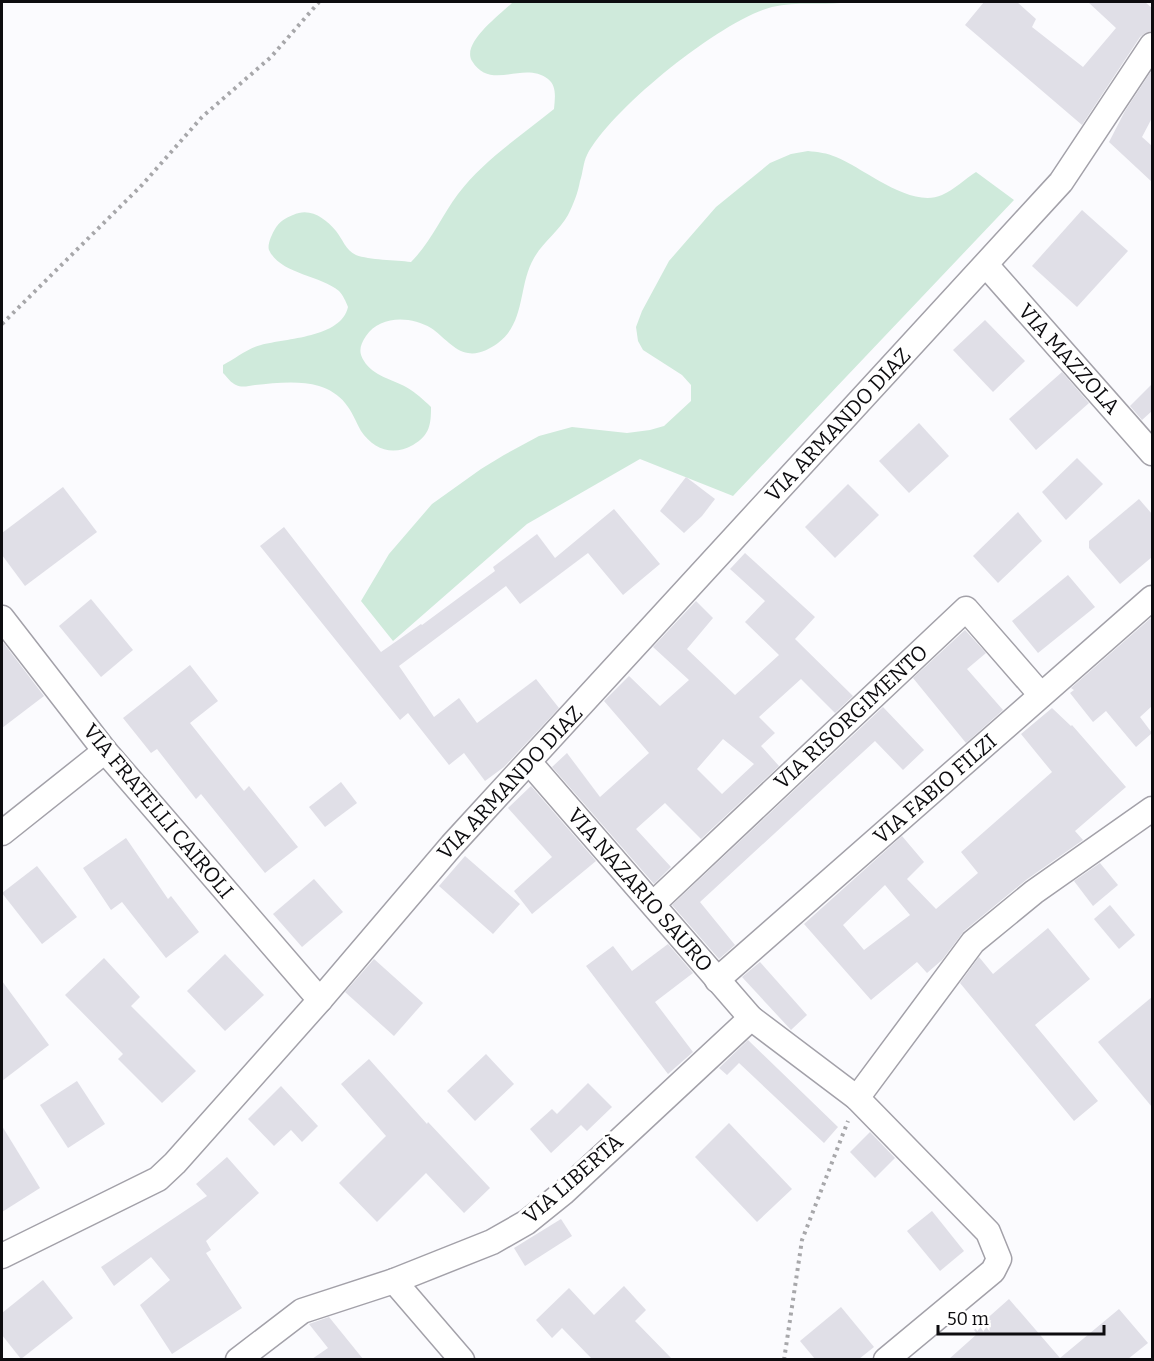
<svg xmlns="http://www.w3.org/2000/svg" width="1154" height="1361" viewBox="0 0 1154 1361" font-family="Bitter,serif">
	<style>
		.green { fill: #cfeadb }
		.building { fill: #e0dfe7; fill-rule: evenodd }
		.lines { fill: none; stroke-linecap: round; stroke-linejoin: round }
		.street-casing { stroke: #a3a1a9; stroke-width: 27 }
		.path { stroke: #a7a7aa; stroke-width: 4; stroke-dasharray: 3 4.5; stroke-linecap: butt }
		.street { stroke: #fff; stroke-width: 24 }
		.labels { text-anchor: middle; stroke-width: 6; stroke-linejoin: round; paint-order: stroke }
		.street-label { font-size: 21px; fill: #0d0c0f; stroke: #fff }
	</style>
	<rect width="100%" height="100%" fill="#fbfbfe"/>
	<!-- green -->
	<g class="green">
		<path d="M513,2h335c-25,4 -51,-1 -76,5 -51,13 -161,102 -185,148 -4,8 -4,18 -7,26 -2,12 -7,24 -12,34 -9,16 -25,27 -34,43 -16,27 -8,64 -36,85 -8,6 -20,12 -30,10 -14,-2 -25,-17 -37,-25 -20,-12 -51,-13 -65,8 -6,9 -8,16 -2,25 9,15 28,18 42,26 9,5 18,13 25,20 0,17 -1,28 -18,38 -20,11 -39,5 -52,-14 -5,-9 -9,-20 -16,-28 -6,-8 -16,-14 -26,-17 -20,-6 -44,-3 -64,-1 -7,1 -13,3 -19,0 -5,-2 -9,-8 -13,-12v-8c12,-6 25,-17 38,-20 25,-7 80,-7 87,-38 -2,-5 -5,-12 -9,-16 -19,-16 -59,-17 -70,-41 -2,-5 3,-16 6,-21 4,-7 10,-11 18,-14 17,-8 32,3 43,16 6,7 10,20 20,24 13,5 40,5 55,7 20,-20 30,-45 47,-68 26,-34 63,-58 96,-85 1,-11 3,-23 -6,-30 -25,-19 -57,13 -76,-18 -11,-18 29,-47 41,-59z"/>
		<path d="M808,151c10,1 19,2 28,6 28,11 74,52 106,38 12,-5 23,-16 34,-23l38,28 -281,296 -93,-37 -113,65 -134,117 -32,-40 28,-47 43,-50 49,-35 23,-14 35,-19 33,-9 55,6 23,-3 14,-4 27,-25v-16l-9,-10 -39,-25 -5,-9 -2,-14 6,-16 27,-50 47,-54 54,-44 21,-9z"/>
	</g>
	<!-- building -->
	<g class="building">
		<polygon points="984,2 1017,2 1036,19 1032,27 1083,67 1116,28 1088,2 1145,2 1152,8 1152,31 1145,33 1140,37 1082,125 965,25"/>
		<polygon points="1152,70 1152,118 1142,137 1152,146 1152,182 1109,142 1125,111"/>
		<polygon points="1082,210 1128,251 1077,307 1032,266"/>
		<polygon points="985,320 1025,361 993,392 953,350"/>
		<polygon points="1062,372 1089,403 1036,450 1009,419"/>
		<polygon points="1152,384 1152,411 1142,420 1130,406"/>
		<polygon points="919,423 949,456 909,493 879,461"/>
		<polygon points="1077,458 1103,484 1066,520 1042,492"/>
		<polygon points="686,477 715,499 702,516 684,533 660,511"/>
		<polygon points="848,484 879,515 835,558 805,527"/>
		<polygon points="63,487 97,532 25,586 2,555 2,533"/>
		<polygon points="1139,499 1152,514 1152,557 1120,584 1089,548 1089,541"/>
		<polygon points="614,509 660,564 623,595 588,553 520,604 506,586 399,666 434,717 459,698 477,723 536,679 559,708 504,767 485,781 464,753 449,765 408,713 400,720 260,546 284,527 381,652 421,624 422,625 495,571 493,567 537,534 555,558"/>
		<polygon points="1018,512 1042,541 998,583 973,556"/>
		<path d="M745,553l70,64 -20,22 58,57 -18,17 -34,-34 -42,38 16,16 -14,13 18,20 -78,73 -36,-36 -29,26 35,38 -17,17 -102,-117 15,-14 33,44 49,-44 -45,-52 25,-25 31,30 29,-26 -36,-33 43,-46 17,17 -26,31 48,46 44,-40 -34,-33 20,-21 -35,-32zM723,739l31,25 -32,30 -25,-25z"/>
		<polygon points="1068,575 1095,607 1038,653 1012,621"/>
		<polygon points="91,599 133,650 101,677 59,626"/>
		<polygon points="1152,617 1152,706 1140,717 1152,733 1136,747 1106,711 1093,722 1070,693 1074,690 1071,688"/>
		<polygon points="965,630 986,653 967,669 1003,710 966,743 913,678"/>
		<polygon points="2,641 44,696 2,728"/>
		<polygon points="190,665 218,701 190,723 244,791 249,786 298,847 265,873 201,794 196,799 157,749 151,753 123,718"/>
		<polygon points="883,707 924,750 903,770 875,741 700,902 735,945 719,959 672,905"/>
		<path d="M1052,708l19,18 1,-1 54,62 -51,44 8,9 -57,40 -62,51 -22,29 -15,13 -10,-11 -46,38 -67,-76 98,-88 22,26 -17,17 29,30 42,-36 -17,-21 91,-80 -31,-38zM885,885l25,30 -46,35 -21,-25z"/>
		<polygon points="341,782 357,803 325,827 309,807"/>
		<polygon points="531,786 596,861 532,914 514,891 552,857 508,808"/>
		<polygon points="126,838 168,899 171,896 199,932 166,958 122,902 111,910 83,868"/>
		<polygon points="465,856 520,904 493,934 439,886"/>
		<polygon points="1100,863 1118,885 1093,906 1074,881"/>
		<polygon points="37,866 77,917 42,944 2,893"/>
		<polygon points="314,879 343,912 302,947 273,914"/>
		<polygon points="1110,905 1135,935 1119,949 1094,919"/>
		<polygon points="1048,928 1090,979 1035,1025 1098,1101 1074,1121 960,983 979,957 993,974"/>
		<polygon points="668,944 693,973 655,1002 693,1052 668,1074 586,966 613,946 632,971"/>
		<polygon points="225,954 264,995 225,1031 187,991"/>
		<polygon points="104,958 140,997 131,1006 196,1071 162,1103 118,1059 123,1054 65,995"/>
		<polygon points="374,959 423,1003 394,1036 345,992"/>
		<polygon points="760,962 807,1015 791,1030 742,977"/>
		<polygon points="2,981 49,1045 2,1081"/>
		<polygon points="1152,997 1152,1107 1098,1042"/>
		<polygon points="748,1040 838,1127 824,1143 739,1063 727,1075 719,1068"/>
		<polygon points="486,1054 514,1084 475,1121 447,1091"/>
		<polygon points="369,1059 427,1124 428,1122 490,1188 464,1213 426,1173 377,1222 339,1183 386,1136 341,1084"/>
		<polygon points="77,1081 105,1124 68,1148 40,1105"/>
		<polygon points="588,1083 612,1107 587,1131 581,1125 551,1153 530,1129 552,1109 557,1114"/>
		<polygon points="281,1086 318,1126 302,1142 291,1130 274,1146 248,1119"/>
		<polygon points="729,1123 792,1189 757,1222 695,1157"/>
		<polygon points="2,1126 40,1188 2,1212"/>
		<polygon points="870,1132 895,1158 875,1178 850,1152"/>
		<polygon points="227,1157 259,1193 206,1241 211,1250 206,1253 242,1308 172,1354 140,1305 170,1280 151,1257 114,1286 101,1267 207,1196 196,1184"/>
		<polygon points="932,1211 964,1251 940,1271 907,1231"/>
		<polygon points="561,1219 572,1236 525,1266 514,1248"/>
		<polygon points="43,1280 73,1318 21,1359 2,1335 2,1313"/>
		<polygon points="624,1286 646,1310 635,1321 672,1359 592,1359 562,1328 552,1338 536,1320 569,1288 594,1315"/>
		<polygon points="1009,1299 1060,1358 1119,1309 1148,1343 1128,1359 949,1359 977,1334 974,1330"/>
		<polygon points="841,1307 874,1347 859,1359 815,1359 800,1341"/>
		<polygon points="329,1317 363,1359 312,1359 328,1348 309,1324"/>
	</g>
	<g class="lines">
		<!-- street casing -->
		<g class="street-casing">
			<g id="street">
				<polyline points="986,265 1152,453"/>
				<polyline points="2,618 105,751 320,1000"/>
				<polyline points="529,762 751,1018 857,1098 988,1232 999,1259 993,1271 886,1360"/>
				<polyline points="2,833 105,751"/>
				<polyline points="653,904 966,609 1041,695"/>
				<polyline points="717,980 1152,598"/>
				<polyline points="857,1098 973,942 1034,892 1152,809"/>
				<polyline points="2,1256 158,1179 175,1163 320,1000 452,845 1061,182 1152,45"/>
				<polyline points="394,1281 462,1360"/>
				<polyline points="238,1360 302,1311 394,1281 492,1242 527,1222 563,1193 751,1018"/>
			</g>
		</g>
		<!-- path -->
		<g class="path">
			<polyline points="2,324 142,185 202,117 271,57 319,2"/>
			<polyline points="784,1360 802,1240 848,1121"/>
		</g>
		<!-- street -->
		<use href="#street" class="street"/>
	</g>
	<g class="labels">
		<!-- street labels -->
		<g class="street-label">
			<text transform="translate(1069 359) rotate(48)" y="7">VIA MAZZOLA</text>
			<text transform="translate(838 425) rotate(-47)" y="7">VIA ARMANDO DIAZ</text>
			<text transform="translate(851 717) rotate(-43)" y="7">VIA RISORGIMENTO</text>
			<text transform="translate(510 783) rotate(-47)" y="7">VIA ARMANDO DIAZ</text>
			<text transform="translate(935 789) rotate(-41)" y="7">VIA FABIO FILZI</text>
			<text transform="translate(158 811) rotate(50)" y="7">VIA FRATELLI CAIROLI</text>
			<text transform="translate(640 890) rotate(49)" y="7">VIA NAZARIO SAURO</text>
			<text transform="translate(573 1179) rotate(-41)" y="7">VIA LIBERTÀ</text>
		</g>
	</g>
	<!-- border -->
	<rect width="1154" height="1361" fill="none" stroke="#0d0c0f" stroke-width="6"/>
	<!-- scale -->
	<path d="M938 1325v9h166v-9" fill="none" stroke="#0d0c0f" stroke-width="3"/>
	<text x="947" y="1325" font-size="18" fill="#0d0c0f" stroke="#ffffff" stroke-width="4.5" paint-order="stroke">50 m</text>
</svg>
